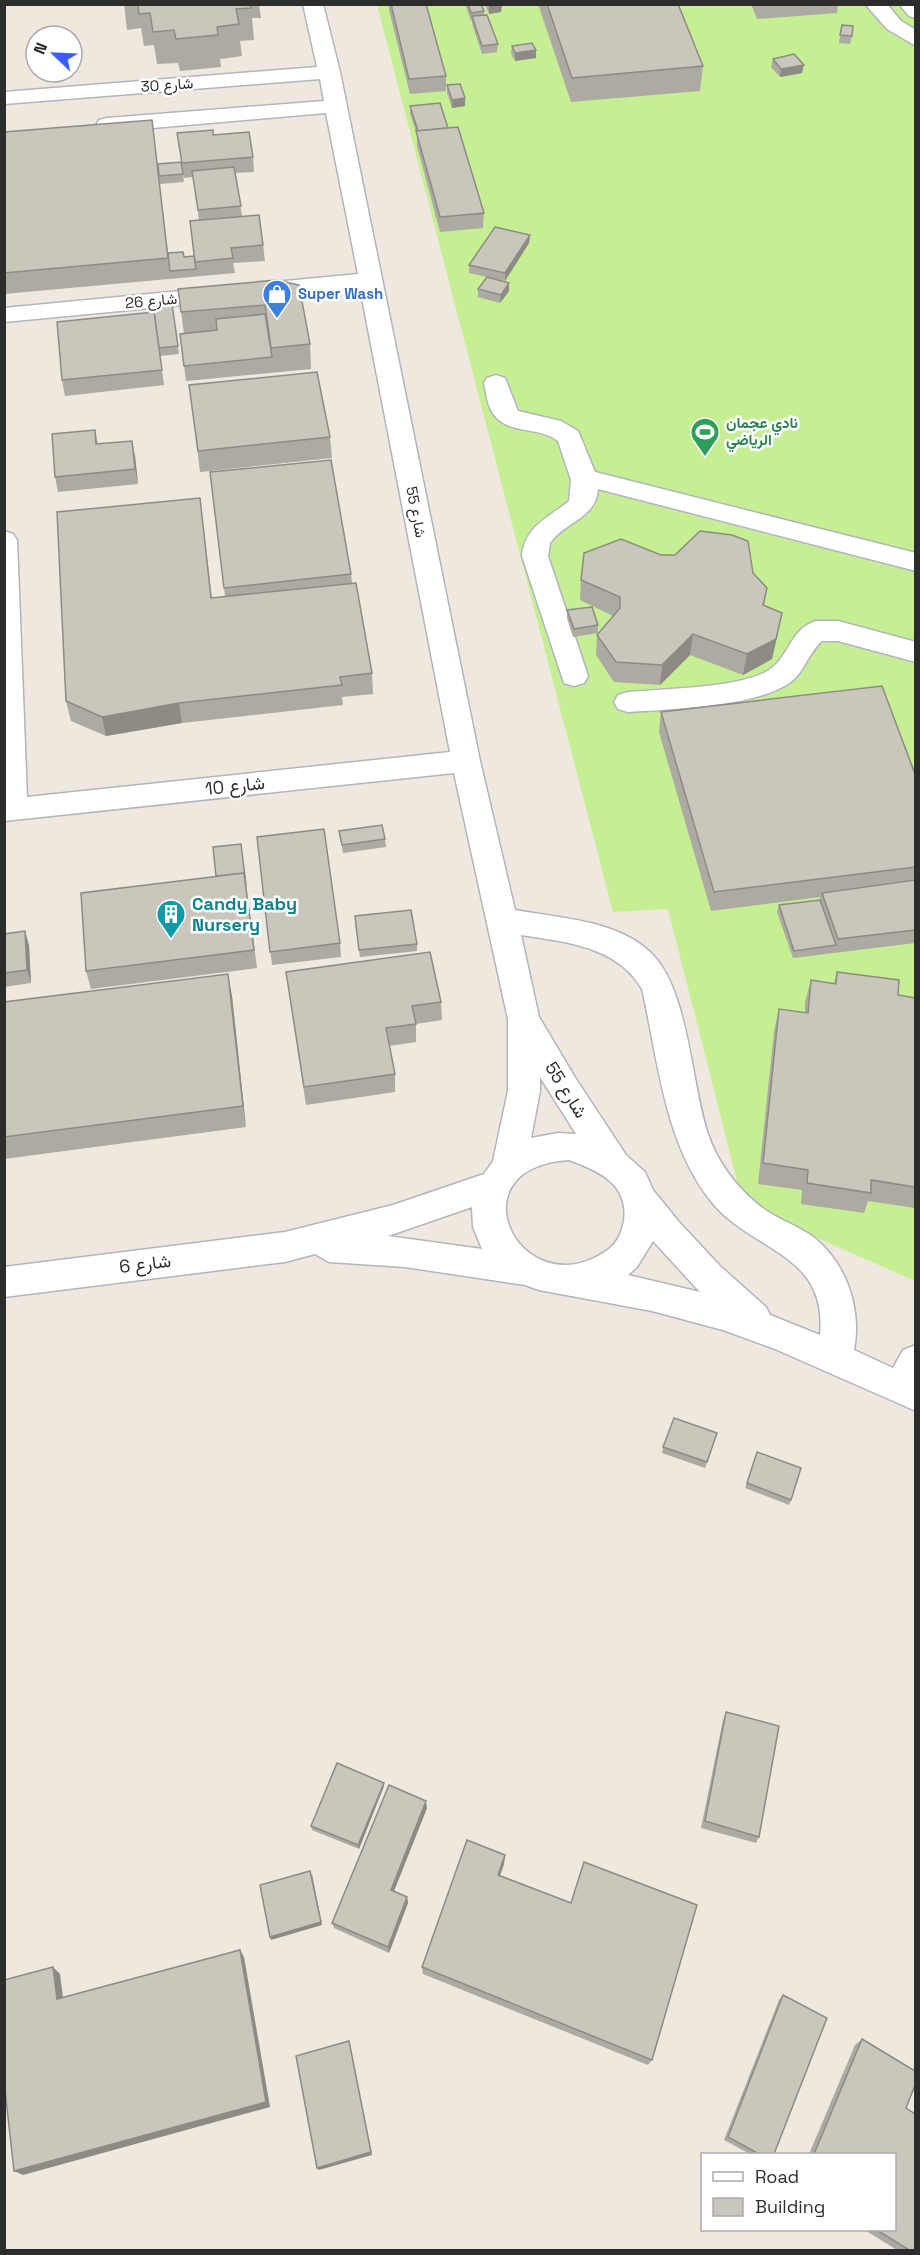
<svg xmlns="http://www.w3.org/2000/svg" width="920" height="2255" viewBox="0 0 920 2255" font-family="'Space Grotesk',Vazirmatn,sans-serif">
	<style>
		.pitch { fill: #c6ef94 }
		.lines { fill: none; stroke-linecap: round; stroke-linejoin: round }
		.minor-casing { stroke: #b2b4c0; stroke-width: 3 }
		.minor { fill: #fff; fill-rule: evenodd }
		.wall { fill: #adaaa2; fill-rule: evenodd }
		.shaded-wall { fill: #8d8b84 }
		.building { fill: #c9c6bc; stroke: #8d8b84; stroke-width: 1.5 }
		.labels { text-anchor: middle; stroke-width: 5; stroke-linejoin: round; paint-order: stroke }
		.far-street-label { font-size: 15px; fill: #2c2c2c; stroke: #fff }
		.far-shop-label { font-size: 15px; font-weight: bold; fill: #366cbe; stroke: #fff; text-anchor: start }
		.far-leisure-label { font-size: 15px; font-weight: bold; fill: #27864d; stroke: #fff; text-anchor: start }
		.street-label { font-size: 18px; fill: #2c2c2c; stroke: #fff }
		.culture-label { font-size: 18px; font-weight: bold; fill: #0d838f; stroke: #fff; text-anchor: start }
	</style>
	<rect width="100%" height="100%" fill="#eee8de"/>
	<!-- pitch -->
	<polygon class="pitch" points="377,5 915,5 915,1281 743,1205 668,909 613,912"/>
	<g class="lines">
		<!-- minor casing -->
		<g class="minor-casing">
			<g id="minor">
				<path d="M303,4h20l17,68 140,689 35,149c43,8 104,10 137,44 37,37 39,130 56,180 9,28 30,55 53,73 16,12 35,18 51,29 34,26 50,72 42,114l39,18 10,-18 13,-5v66l-141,-62 -52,-19 -71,-19 -113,-21 -14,-5 -120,-18 -76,-5 -14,-8 -30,8 -281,35v-30l281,-35 108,-27 91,-31 9,-13 15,-70v-72l-54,-246 -450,48v-290l9,3 4,6 10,257 423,-45 -90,-464 -356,34v-14l354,-34 -32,-161 -219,19 -8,-2 -3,-5 3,-5 8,-2 217,-17 -4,-22 -316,25v-12l313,-25zM521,935c44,7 96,11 121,54 16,70 22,152 68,211 40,52 118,51 110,135l-50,-20 -4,-8 -46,-41 -41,-44 -26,-32 -8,-18 -19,-17 -50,-76 -37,-62zM540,1077l36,57 -18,-1 -27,5 9,-47zM569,1160c30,11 60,24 55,61 -2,10 -6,21 -15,28 -86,63 -161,-81 -40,-89zM472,1207l1,20 9,22 -94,-13zM653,1241l47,51 -72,-17 9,-8z"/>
				<polygon points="865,4 887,4 901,21 916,30 916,46 887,29"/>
				<polygon points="899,4 916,4 916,18 909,16"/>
				<path d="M496,375l9,3 13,33 43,10 17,10 17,41 321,81v18l-318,-82c-2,30 -34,33 -48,54l-2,13 40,120 -4,7 -10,3 -10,-3 -42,-127c3,-30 26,-38 47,-55l2,-21 -13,-39c-20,-16 -54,-5 -67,-31 -4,-8 -5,-18 -7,-27l3,-5z"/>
				<path d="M816,621h22l78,21v20l-78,-21h-16c-14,12 -18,33 -34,43 -36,23 -117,25 -160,28l-10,-3 -4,-7 4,-7 10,-3c35,-3 114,-4 141,-22 21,-14 21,-41 47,-49z"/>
			</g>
		</g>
		<!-- minor -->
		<use href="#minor" class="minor"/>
	</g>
	<!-- wall -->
	<g class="wall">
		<polygon points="124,4 259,4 261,18 252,18 254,40 240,41 242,56 220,59 221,67 180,71 178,63 157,64 154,45 144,46 141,28 127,30"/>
		<polygon points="389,4 435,4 435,5 426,6 446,76 446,91 410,94 389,10"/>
		<polygon points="465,4 481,4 484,11 484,15 498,44 497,52 482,54 472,24 472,20 471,21"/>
		<polygon points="485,4 502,4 501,12 489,14"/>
		<polygon points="538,4 678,4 703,66 700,91 571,102"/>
		<polygon points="751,4 838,4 837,13 757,19"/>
		<polygon points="842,25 852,36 850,44 839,43"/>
		<polygon points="512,46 536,50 536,58 515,61 511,54"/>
		<polygon points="773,59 802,73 780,77 771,67"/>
		<polygon points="447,85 465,106 452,108 447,93"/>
		<polygon points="410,106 448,128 484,213 483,228 440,232 417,146 417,135 410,114"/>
		<path d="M4,132l154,42 23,-12 32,-27 40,22 1,15 -19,1 7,43 21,29 2,16 -32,2 2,10 -231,21zM183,174v4l10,-1 6,43 -9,1 4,35 -10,1 -16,-4 -9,-75 1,6 24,-2z"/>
		<polygon points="530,235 529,243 505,281 469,273 469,265"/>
		<polygon points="277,280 310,344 311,369 186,381 180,334 184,334 178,289"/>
		<polygon points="509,283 509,291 500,303 478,297 478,289"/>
		<polygon points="172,304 179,354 160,356 164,385 65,396 62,380"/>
		<polygon points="189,385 330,437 332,458 200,472"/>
		<polygon points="95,430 98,444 135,456 138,484 58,492 55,477"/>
		<polygon points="210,472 351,574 352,583 372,673 373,694 342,697 343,705 182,723 106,736 71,721 66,701 200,498 212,598 225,596"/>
		<polygon points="661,555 753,573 767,588 764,606 778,634 772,659 743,675 690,655 660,685 614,682 596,655 597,635 613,616 580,600 581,580"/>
		<polygon points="567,610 598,625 598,633 573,637 567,618"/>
		<polygon points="661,712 915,774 915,943 793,958 777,912 779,905 820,900 820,897 711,911 659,732"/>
		<polygon points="339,831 385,839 386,847 343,853"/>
		<polygon points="257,837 340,943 341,957 272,965"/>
		<polygon points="241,844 257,968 91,989 86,971 216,876"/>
		<polygon points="355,924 417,944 417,951 360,957"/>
		<polygon points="4,931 5,933 29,945 31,983 4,987"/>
		<polygon points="286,972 441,1002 442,1020 416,1024 416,1042 389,1046 395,1074 395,1092 306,1105"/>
		<polygon points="837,972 898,995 915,998 915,1208 868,1201 864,1213 801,1204 802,1190 758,1184 774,1031 779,1009 805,1013 805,1002 811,980 834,983"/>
		<polygon points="232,996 246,1127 4,1159 4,1002"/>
		<polygon points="717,1433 705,1468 662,1453 663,1447"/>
		<polygon points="757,1452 791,1500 789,1505 745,1488"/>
		<polygon points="726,1712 759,1837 756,1843 701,1828 723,1720"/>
		<polygon points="384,1786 359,1849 312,1830 311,1826"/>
		<polygon points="427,1808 394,1891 407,1897 408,1903 389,1953 334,1928 332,1923"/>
		<polygon points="505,1855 504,1864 500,1876 571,1903 652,2060 648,2065 423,1974 422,1967"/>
		<polygon points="783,1995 774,2154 750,2154 724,2140 779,2000"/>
		<polygon points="862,2039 906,2108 915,2250 897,2250 863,2229 894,2229 894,2154 809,2154 855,2045"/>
	</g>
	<!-- shaded-wall -->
	<g class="shaded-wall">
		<polygon points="502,4 501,12 489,14 489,6"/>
		<polygon points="536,50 536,58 515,61 515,53"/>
		<polygon points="804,65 802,73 780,77 781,69"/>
		<polygon points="465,98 465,106 452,108 452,100"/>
		<polygon points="530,235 529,243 505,281 505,273"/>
		<polygon points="509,283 509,291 500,303 501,295"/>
		<polygon points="132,441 135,456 138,484 135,469"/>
		<polygon points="782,613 772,659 743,675 747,654"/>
		<polygon points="693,634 690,655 660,685 662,665"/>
		<polygon points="179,703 182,723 106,736 102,717"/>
		<polygon points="25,931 29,945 31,983 27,970"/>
		<polygon points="228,974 232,996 246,1127 243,1106"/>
		<polygon points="384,1783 384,1786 359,1849 358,1845"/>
		<polygon points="426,1801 427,1808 392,1896 391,1890"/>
		<polygon points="505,1855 504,1864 497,1883 498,1875"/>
		<polygon points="312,1874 322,1925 271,1940 270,1937"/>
		<polygon points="407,1897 408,1903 389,1953 388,1947"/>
		<polygon points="240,1950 244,1957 270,2107 23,2175 14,2171"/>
		<polygon points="53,1967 60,1974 64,2005 57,1999"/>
		<polygon points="349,2041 372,2155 319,2170 317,2168"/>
	</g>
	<!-- building -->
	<g class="building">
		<polygon points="138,4 250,4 251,8 236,9 239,24 217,27 218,35 176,39 174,30 153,32 150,13 139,14"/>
		<polygon points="391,4 426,4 446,76 409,79"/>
		<polygon points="468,4 481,4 484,11 471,13"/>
		<polygon points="547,4 678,4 703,66 572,78"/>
		<polygon points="487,15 498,44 482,46 472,16"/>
		<polygon points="842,25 853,26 852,36 840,35"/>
		<polygon points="532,43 536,50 515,53 512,46"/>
		<polygon points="794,54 804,65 781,69 773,59"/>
		<polygon points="460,84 465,98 452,100 447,85"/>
		<polygon points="440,103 448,128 418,131 410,106"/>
		<polygon points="152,120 168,258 4,273 4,132"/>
		<polygon points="458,127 484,213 440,217 416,131"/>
		<polygon points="213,130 213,135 249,132 253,157 182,163 177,133"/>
		<polygon points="181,162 183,174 159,176 158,164"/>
		<polygon points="234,167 241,206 198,210 192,171"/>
		<polygon points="259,215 263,245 231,248 233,258 195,262 190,221"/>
		<polygon points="495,227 530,235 505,273 469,265"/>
		<polygon points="183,252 184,257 194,256 196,269 170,271 168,253"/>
		<polygon points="487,277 509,283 501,295 478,289"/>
		<polygon points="277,280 299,285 310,344 271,348 265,305 181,312 178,289"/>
		<polygon points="172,304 178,346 159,348 153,306"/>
		<polygon points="154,312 162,370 62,380 57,322"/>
		<polygon points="265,314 272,357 184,366 180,334 217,330 216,319"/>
		<polygon points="317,372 330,437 198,451 189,385"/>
		<polygon points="95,430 96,444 132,441 135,469 55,477 52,434"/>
		<polygon points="331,460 351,574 224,588 210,472"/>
		<polygon points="200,498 211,598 356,583 372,673 340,677 342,685 179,703 102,717 66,701 57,512"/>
		<polygon points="700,531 732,535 748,541 753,573 767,588 763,605 782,613 776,639 747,654 693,634 662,665 616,662 597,635 620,608 620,597 581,580 584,553 621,539 661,555 675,555"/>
		<polygon points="592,607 598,625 574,629 567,610"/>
		<polygon points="882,686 915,774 915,867 714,892 661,712"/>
		<polygon points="382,825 385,839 342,845 339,831"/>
		<polygon points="324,829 340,943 270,952 257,837"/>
		<polygon points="241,844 246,885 244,873 216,876 213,847"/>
		<polygon points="244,873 254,950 86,971 81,893"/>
		<polygon points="915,880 915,930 838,939 822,893"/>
		<polygon points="820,900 836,945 794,951 779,905"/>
		<polygon points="411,910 417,944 359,950 355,916"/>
		<polygon points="25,931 27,970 4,973 4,934"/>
		<polygon points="430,952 441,1002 412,1006 416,1024 386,1028 395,1074 304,1087 286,972"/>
		<polygon points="837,972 899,980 898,995 915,998 915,1187 871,1180 871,1193 807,1183 808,1170 763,1163 779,1009 808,1013 811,980 836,984"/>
		<polygon points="228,974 243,1106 4,1137 4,1002"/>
		<polygon points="674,1418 717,1433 707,1462 663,1447"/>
		<polygon points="757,1452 801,1468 791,1500 747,1483"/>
		<polygon points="726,1712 779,1726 759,1837 705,1821"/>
		<polygon points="337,1763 384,1783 358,1845 311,1826"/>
		<polygon points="389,1785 426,1801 391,1890 407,1897 388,1947 332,1923"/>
		<polygon points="467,1840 505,1855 498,1875 571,1903 584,1862 697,1905 652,2060 422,1967"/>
		<polygon points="310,1871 321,1922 270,1937 260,1885"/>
		<polygon points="240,1950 266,2102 14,2171 4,2081 4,1980 53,1967 57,1999"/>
		<polygon points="783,1995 827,2018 774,2154 759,2154 728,2137"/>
		<polygon points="862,2039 915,2071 915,2085 906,2108 915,2114 915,2250 909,2250 875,2229 894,2229 894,2154 814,2154"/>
		<polygon points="349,2041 371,2152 317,2168 296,2056"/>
	</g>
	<!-- icons -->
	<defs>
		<g id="shop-pin" transform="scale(1.5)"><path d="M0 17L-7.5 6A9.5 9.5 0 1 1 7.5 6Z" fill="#3f7fe0" stroke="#fff"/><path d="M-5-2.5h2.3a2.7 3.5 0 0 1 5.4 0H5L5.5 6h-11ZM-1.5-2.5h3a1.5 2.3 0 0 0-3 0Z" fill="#fff"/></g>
		<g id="stadium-pin" transform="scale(1.5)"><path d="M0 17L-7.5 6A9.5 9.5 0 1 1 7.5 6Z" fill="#2e9e5b" stroke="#fff"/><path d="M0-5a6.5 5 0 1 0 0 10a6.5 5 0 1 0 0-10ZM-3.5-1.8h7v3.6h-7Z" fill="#fff"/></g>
		<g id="building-pin" transform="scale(1.5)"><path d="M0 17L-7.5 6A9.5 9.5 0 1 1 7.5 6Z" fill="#0f9aa8" stroke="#fff"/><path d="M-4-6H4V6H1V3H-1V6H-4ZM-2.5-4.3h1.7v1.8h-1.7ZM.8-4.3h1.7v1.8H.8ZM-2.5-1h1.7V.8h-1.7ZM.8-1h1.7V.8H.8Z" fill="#fff"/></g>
	</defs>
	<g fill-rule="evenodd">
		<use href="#shop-pin" x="277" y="294"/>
		<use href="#stadium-pin" x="705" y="432"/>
		<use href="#building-pin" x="171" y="914"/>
	</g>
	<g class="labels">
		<!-- far-street labels -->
		<g class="far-street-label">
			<text transform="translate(167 85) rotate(-4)" y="5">شارع 30</text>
			<text transform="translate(151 301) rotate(-5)" y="5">شارع 26</text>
			<text transform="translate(416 512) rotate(79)" y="5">شارع 55</text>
		</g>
		<!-- far-shop labels -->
		<g class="far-shop-label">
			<text x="298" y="299">Super Wash</text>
		</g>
		<!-- far-leisure labels -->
		<g class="far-leisure-label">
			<text x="726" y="428">نادي عجمان<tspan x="726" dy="17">الرياضي</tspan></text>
		</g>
		<!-- street labels -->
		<g class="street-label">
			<text transform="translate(235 786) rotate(-6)" y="6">شارع 10</text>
			<text transform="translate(566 1090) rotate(58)" y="6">شارع 55</text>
			<text transform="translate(145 1264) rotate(-7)" y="6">شارع 6</text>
		</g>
		<!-- culture labels -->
		<g class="culture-label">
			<text x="192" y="910">Candy Baby<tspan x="192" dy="21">Nursery</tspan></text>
		</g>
	</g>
	<!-- border -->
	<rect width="920" height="2255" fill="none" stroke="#2c2c2c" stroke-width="12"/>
	<!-- legend -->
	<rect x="701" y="2153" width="195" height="78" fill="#ffffff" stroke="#ababab" stroke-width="1.5"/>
	<rect x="713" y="2172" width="30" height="9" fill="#ffffff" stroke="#ababab" stroke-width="1.5"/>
	<text x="755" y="2183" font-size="18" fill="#2c2c2c">Road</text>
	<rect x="713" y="2198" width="30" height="18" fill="#c9c6bc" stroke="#ababab" stroke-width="1.5"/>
	<text x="755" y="2213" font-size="18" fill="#2c2c2c">Building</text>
	<!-- north arrow -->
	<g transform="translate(54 54) rotate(293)"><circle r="28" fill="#ffffff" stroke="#ababab" stroke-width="1.5"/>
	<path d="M0-4.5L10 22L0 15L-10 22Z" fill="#3a5bff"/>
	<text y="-9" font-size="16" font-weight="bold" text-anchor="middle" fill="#2c2c2c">N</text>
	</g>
</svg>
